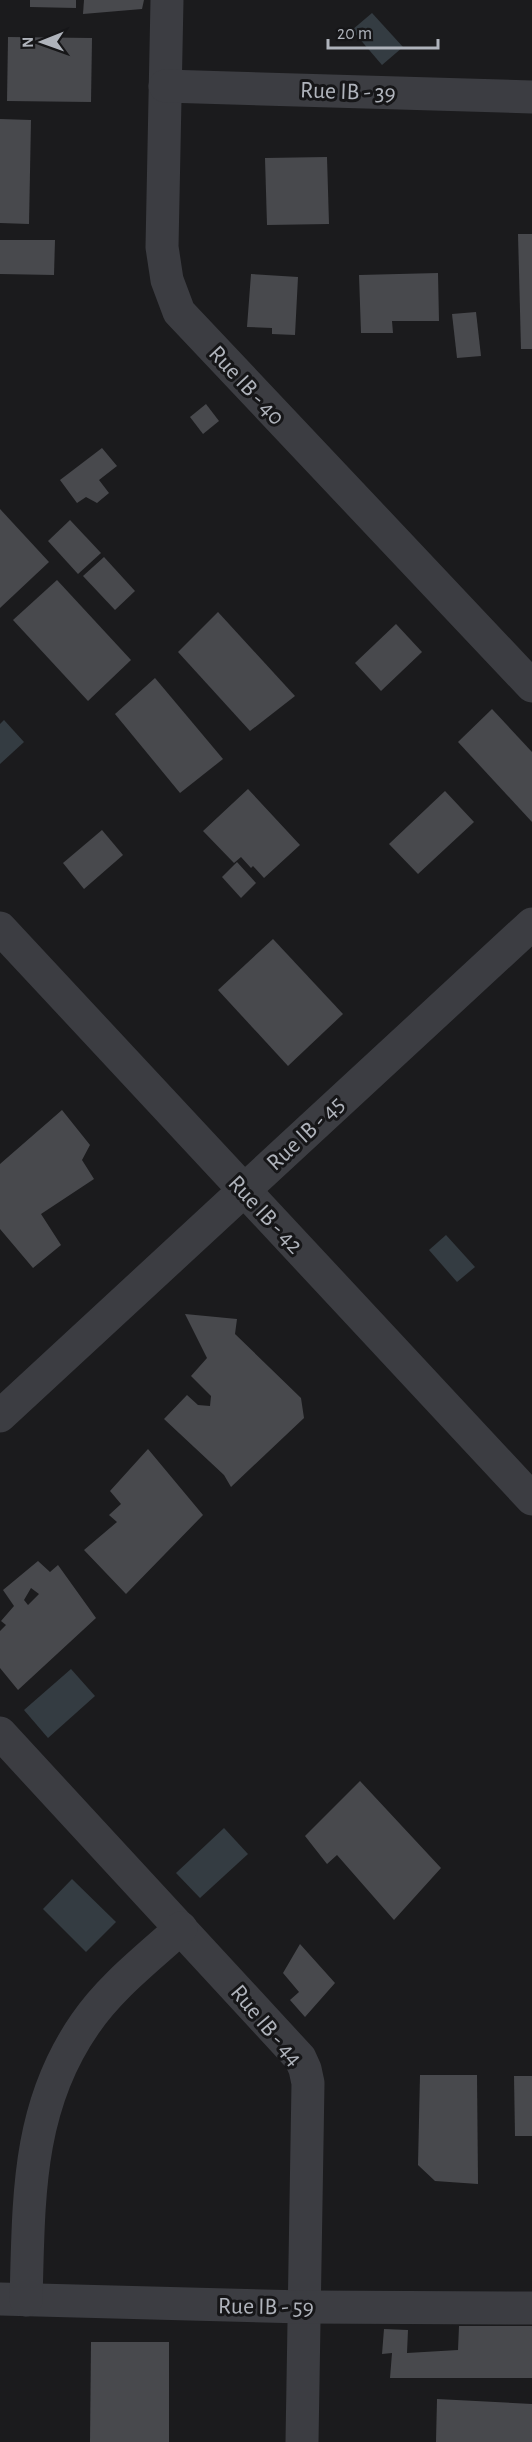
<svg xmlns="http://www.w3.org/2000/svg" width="532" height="2442" viewBox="0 0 532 2442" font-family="'Alegreya Sans',sans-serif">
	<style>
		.water { fill: #343c42 }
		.building { fill: #48494d; fill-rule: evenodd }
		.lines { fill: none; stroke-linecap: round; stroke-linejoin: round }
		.minor { stroke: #3c3d42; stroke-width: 33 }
		.labels { text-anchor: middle; stroke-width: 6; stroke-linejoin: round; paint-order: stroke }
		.street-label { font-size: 24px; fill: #afb3bb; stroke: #161618 }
	</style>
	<rect width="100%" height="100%" fill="#1b1b1d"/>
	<!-- water -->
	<g class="water">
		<polygon points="372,13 403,47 382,65 352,30"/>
		<polygon points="4,720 24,742 0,764 0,724"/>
		<polygon points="446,1235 475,1267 457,1282 429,1250"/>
		<polygon points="71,1669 95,1696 48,1738 24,1710"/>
		<polygon points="224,1828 248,1854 200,1898 176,1873"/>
		<polygon points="72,1879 116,1922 86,1952 43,1909"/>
	</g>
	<!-- building -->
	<g class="building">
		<polygon points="30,0 76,0 76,8 30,7"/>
		<polygon points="84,0 144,0 142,9 83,14"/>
		<polygon points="8,37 92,38 91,102 7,101"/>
		<polygon points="0,119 31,120 29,224 0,223"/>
		<polygon points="327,157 329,224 267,225 265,158"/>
		<polygon points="518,234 532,234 532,349 521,349"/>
		<polygon points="0,240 55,240 54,275 0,274"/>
		<polygon points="438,273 439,321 392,321 393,333 361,333 359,275"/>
		<polygon points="251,274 298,277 295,335 272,334 272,328 247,327"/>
		<polygon points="476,312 481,356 457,358 452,314"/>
		<polygon points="206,404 219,421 203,434 190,417"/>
		<polygon points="102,448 117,466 99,480 109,493 97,503 86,497 77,503 60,480"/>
		<polygon points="0,509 49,562 0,608"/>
		<polygon points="70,520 101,553 78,574 48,541"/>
		<polygon points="104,557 135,591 115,610 83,576"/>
		<polygon points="57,580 131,660 88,701 13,620"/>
		<polygon points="218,612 295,696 250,731 178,652"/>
		<polygon points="396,624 422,652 381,691 355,663"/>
		<polygon points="155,678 223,759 180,793 115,714"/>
		<polygon points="492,709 532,752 532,822 458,742"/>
		<polygon points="248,789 300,845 264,878 253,866 251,868 241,857 234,863 203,831"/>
		<polygon points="445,791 474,822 418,874 389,844"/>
		<polygon points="102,830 123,855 84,889 63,863"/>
		<polygon points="237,862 256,883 241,898 222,877"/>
		<polygon points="273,939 343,1014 288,1066 218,990"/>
		<polygon points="62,1110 90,1145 82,1160 94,1179 41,1214 61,1245 33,1268 0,1229 0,1164"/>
		<polygon points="185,1314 237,1319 235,1334 301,1398 304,1418 231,1487 224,1475 164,1419 187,1395 198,1405 210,1406 211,1396 191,1376 207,1358"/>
		<polygon points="148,1449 203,1515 126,1594 84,1550 117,1522 109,1515 121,1504 110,1491"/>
		<path d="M38,1561l12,11 8,-7 38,53 -78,72 -18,-22v-37l6,-6 -5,-4 13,-15 -11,-16zM31,1588l8,6 -11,11 -4,-5z"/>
		<polygon points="360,1781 441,1868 394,1920 337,1855 327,1864 305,1836"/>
		<polygon points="300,1944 335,1983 305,2017 290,2000 299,1992 283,1973"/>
		<polygon points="420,2075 477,2075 478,2184 435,2181 418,2165"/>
		<polygon points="514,2076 532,2076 532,2136 515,2136"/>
		<polygon points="459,2326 532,2326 532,2378 390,2378 392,2353 382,2354 384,2329 408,2330 407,2353 458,2350"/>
		<polygon points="91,2342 169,2342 169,2442 90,2442"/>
		<polygon points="437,2399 532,2404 532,2442 436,2442"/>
	</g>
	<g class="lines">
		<!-- minor -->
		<g class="minor">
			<polyline points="167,0 162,247 167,280 179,312 532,686"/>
			<polyline points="165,86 532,97"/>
			<polyline points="0,928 532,1499"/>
			<polyline points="0,1416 532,924"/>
			<polyline points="0,1733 300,2058 305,2069 308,2083 302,2442"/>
			<polyline points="0,2299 304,2307 532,2308"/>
			<path d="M26,2300c3,-99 0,-191 59,-276 25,-37 63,-66 96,-96"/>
		</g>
	</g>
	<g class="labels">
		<!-- street labels -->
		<g class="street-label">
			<text transform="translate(348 91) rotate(2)" y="8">Rue IB - 39</text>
			<text transform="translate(247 385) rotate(47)" y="8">Rue IB - 40</text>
			<text transform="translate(305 1133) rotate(-43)" y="8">Rue IB - 45</text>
			<text transform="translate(266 1214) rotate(47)" y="8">Rue IB - 42</text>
			<text transform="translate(267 2025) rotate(50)" y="8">Rue IB - 44</text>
			<text transform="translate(266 2306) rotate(1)" y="8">Rue IB - 59</text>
		</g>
	</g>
	<!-- north arrow -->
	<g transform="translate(42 42) rotate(269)" stroke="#161618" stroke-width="4.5" paint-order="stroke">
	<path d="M0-4.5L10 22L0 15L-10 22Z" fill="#afb3bb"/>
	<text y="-9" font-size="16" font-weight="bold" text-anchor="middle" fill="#afb3bb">N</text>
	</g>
	<!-- scale -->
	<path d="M328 39v9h110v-9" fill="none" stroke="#afb3bb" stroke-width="3"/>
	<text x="337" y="39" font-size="18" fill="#afb3bb" stroke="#161618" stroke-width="4.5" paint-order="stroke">20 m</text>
</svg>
